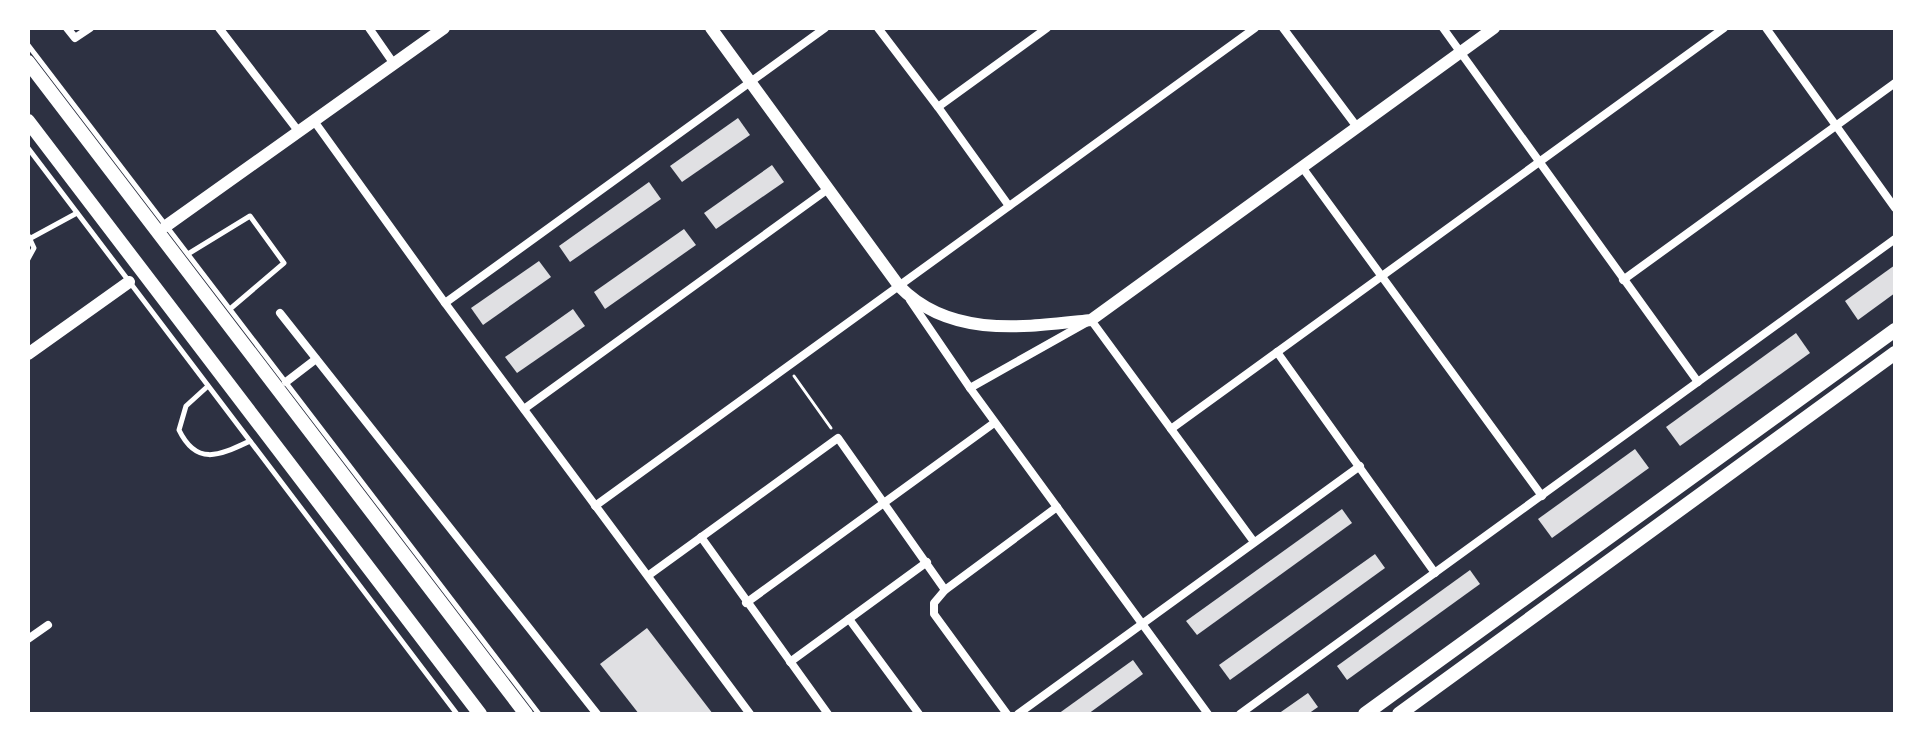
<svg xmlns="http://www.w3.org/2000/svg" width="1923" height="742" viewBox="0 0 1923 742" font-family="Mulish,sans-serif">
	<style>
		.building { fill: #e0e0e3 }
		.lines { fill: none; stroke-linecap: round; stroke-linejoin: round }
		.path { stroke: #fff; stroke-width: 3 }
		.service { stroke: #fff; stroke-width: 5 }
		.minor { stroke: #fff; stroke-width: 8 }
		.tertiary { stroke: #fff; stroke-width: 12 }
		.secondary { stroke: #fff; stroke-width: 14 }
	</style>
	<rect width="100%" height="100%" fill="#2d3142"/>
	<!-- building -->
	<g class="building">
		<polygon points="738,118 750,135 682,182 670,166"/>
		<polygon points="772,165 784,182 716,229 704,213"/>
		<polygon points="649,182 661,199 570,262 559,246"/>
		<polygon points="684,229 696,245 605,309 594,292"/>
		<polygon points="539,261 551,277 483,325 471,308"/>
		<polygon points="1895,265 1895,293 1858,320 1845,301"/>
		<polygon points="573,309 585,326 517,373 505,357"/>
		<polygon points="1796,333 1810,353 1680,446 1666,427"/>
		<polygon points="1635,449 1649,468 1552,538 1538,519"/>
		<polygon points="1342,509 1352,523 1197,635 1186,621"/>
		<polygon points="1375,554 1385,568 1230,680 1219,665"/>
		<polygon points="1470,570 1480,584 1347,680 1337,666"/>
		<polygon points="647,628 713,714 639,714 600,664"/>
		<polygon points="1133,660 1143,674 1088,714 1058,714"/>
		<polygon points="1308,693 1318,707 1308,714 1278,714"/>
	</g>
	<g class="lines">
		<!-- path -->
		<polyline class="path" points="794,376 831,428"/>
		<!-- service -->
		<g class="service">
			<polyline points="28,45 539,714"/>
			<polyline points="28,148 457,714"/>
			<polyline points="28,235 34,248 28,259"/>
			<polyline points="31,238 77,213"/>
			<polyline points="188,254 250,216 284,263 230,309"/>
			<path d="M208,386l-22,20 -7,24c18,37 41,25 71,11"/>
		</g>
		<!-- minor -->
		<g class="minor">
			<polyline points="67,28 75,38 90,28"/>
			<polyline points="219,28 299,132"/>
			<polyline points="369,28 394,64"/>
			<polyline points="878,28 938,107 1009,206"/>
			<polyline points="1283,28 1357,127"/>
			<polyline points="1443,28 1698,382"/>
			<polyline points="1766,28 1895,208"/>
			<polyline points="938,107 1047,28"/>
			<polyline points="314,121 445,303 750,714"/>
			<polyline points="1302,167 1542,496"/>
			<polyline points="1623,280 1895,83"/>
			<polyline points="910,300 970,388 1208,714"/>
			<polyline points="445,303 825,28"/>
			<polyline points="280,313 597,714"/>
			<polyline points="1277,352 1435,573"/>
			<polyline points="286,382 316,359"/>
			<polyline points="970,388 1091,320 1254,542"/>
			<polyline points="524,409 828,189"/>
			<polyline points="1171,429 1724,28"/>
			<polyline points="595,506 1255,28"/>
			<polyline points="701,537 828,714"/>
			<polyline points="649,575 838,438 945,590"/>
			<polyline points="746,603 994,423"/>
			<polyline points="849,619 919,714"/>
			<polyline points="28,639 48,625"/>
			<polyline points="790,662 927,562"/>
			<polyline points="1007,714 934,614 934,603 945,590 1057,507"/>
			<polyline points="1018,714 1360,466"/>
			<polyline points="1240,714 1895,239"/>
		</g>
		<!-- tertiary -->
		<g class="tertiary">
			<path d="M711,28l188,258c51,53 126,41 192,34l403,-292"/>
			<polyline points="166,226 444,28"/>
			<polyline points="28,354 129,282"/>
		</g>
		<!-- secondary -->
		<g class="secondary">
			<polyline points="28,62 526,714"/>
			<polyline points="28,121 480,714"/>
			<polyline points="1365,714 1895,330"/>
			<polyline points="1399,714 1895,353"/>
		</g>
	</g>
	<!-- border -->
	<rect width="1923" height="742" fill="none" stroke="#ffffff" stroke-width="60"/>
</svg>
